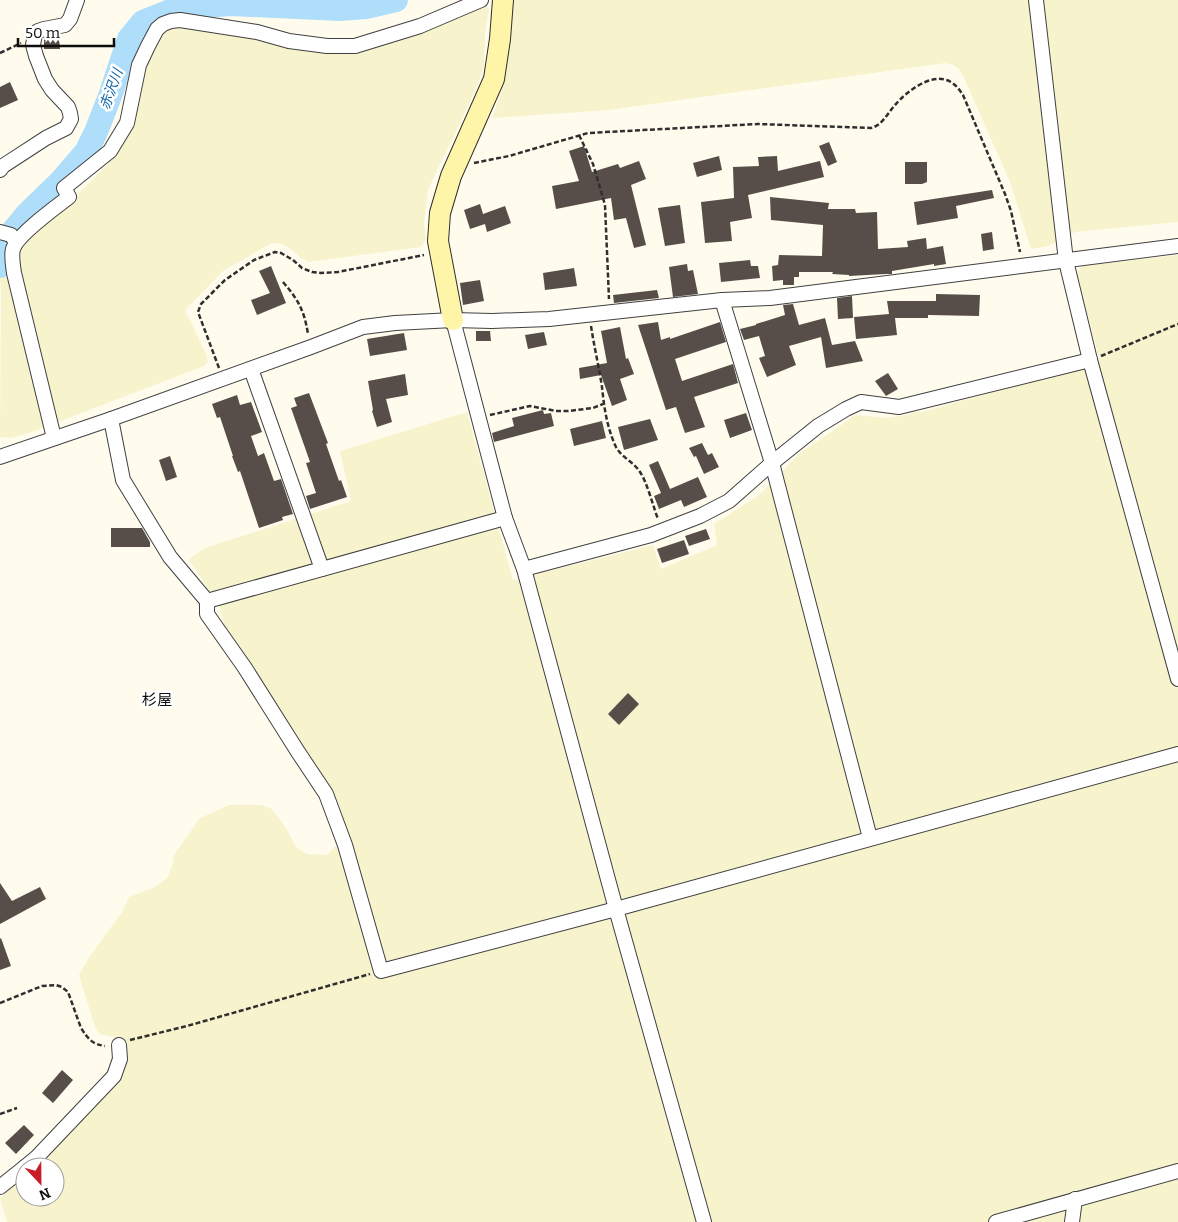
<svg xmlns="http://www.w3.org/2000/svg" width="1178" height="1222" viewBox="0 0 1178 1222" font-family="Bitter,'Noto Sans JP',serif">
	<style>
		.farmland { fill: #f7f3cc }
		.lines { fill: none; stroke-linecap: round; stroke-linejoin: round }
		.river { stroke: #afdefa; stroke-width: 24 }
		.building { fill: #574e49 }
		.street-casing { stroke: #404040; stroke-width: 16 }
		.secondary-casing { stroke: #2f2f2f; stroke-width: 22 }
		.path { stroke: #2f2f2f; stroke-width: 2.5; stroke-dasharray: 5 2.5; stroke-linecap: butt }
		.street { stroke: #fff; stroke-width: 14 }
		.secondary { stroke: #fff5a9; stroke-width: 20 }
		.labels { text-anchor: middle; stroke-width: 5; stroke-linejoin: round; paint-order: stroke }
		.water-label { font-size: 14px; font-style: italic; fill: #0f65a7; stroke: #fff }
		.quarter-label { font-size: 15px; fill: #0d0d0d; stroke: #fff }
	</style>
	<rect width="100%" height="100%" fill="#fffcee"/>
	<!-- farmland -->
	<g class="farmland">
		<polygon points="514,0 1178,0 1178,222 1075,232 1048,246 1031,249 1010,182 964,78 959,69 953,65 945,63 609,110 492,118 505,81 510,38 510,6"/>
		<polygon points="485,4 489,9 485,33 484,66 478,84 454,136 438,168 428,190 424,222 426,239 421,247 308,262 301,258 292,250 282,244 272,243 223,271 185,310 207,356 208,362 204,366 32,432 11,438 0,437 1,294 0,277 7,260 21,247 29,235 67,205 109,163 117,148 149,54 165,29 173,27 193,28 328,51"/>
		<polygon points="1178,255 1178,1222 7,1222 0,1198 25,1176 25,1197 55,1197 55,1167 35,1167 107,1095 119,1074 125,1056 115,1037 99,1034 95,1027 79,975 88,959 122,912 129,897 155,887 167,878 173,864 174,855 200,818 229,805 262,805 272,809 286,828 296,847 307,854 327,855 349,832 295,731 224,624 220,611 221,609 189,559 205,548 351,501 340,451 467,412 513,580 653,545 661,569 717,545 714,524 758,496 800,453 830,433 855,415 886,418 907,415 915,412 922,412 1100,362 1077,274 1082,266"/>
	</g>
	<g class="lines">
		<!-- river -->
		<polyline class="river" points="0,266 14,230 28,213 61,181 86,152 96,132 110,96 129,39 143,22 178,8 231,4 340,9 366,7 396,0"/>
	</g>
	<!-- building -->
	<g class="building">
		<polygon points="50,37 59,37 60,49 44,49 44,38"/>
		<polygon points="10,82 18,100 0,108 0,87"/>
		<polygon points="829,142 837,162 828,166 819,146"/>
		<polygon points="584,146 592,172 618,164 620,168 639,161 646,179 631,185 646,245 634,248 626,218 614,220 611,198 556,209 552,186 579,181 569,151"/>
		<polygon points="719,156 722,170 697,177 693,163"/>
		<polygon points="777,156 778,171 820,161 824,177 748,195 752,218 730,222 732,241 705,243 701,202 734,198 733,167 759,166 758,157"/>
		<polygon points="905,162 927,162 927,182 922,184 905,184"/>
		<polygon points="992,190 994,198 956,206 958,218 917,225 914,202"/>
		<polygon points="770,197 829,203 828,209 855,209 856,213 877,212 878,249 908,247 907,241 926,238 927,249 943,246 946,264 934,266 934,264 892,271 892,274 886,274 849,276 849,275 832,274 833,272 799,272 799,277 794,277 794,285 783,285 783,280 773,281 772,266 778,265 779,255 822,256 823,225 771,220"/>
		<polygon points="480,204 483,214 505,206 511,223 487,232 485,224 470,229 464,210"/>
		<polygon points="680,205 685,243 665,246 658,208"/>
		<polygon points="992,232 994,249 983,251 981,234"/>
		<polygon points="750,260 751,266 758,266 760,278 721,282 719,263"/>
		<polygon points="687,264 688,271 693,270 698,294 673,297 669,267"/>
		<polygon points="271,266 286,303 257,315 251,300 270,293 259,271"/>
		<polygon points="574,268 577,286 545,290 543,273"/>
		<polygon points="480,280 484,301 463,305 460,283"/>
		<polygon points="657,290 659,298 614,303 613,295"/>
		<polygon points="936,294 980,295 979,316 928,315 928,318 895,318 897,335 856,339 854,317 889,314 887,301 936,301"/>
		<polygon points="852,296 853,318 838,319 837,298"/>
		<polygon points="793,304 799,325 825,318 832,345 855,341 863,361 826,368 821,337 789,346 796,365 767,377 759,358 765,356 759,336 744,340 740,329 756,325 756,324 785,315 783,305"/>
		<polygon points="658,322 661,340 670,337 670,339 720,322 726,342 675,359 682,381 733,364 738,383 694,397 705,427 685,433 676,407 666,410 638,325"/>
		<polygon points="620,327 626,359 628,358 634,374 620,379 627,400 612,406 601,375 580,379 579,368 607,363 601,331"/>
		<polygon points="476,331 490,331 491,341 476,341"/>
		<polygon points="544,332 547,345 528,349 525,335"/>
		<polygon points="404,333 407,350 370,356 367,339"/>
		<polygon points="888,373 898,389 886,396 875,381"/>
		<polygon points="405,374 408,395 386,399 392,422 377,427 372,411 373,410 368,381"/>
		<polygon points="309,393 328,443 326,444 339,481 341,480 347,497 310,509 306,496 316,493 306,463 310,462 291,408 297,406 294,398"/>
		<polygon points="237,395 240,405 251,402 262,432 251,436 258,456 264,453 274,481 281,479 293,514 282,517 283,520 259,528 240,471 238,472 232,456 233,456 220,417 217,418 212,404"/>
		<polygon points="543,410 544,414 551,413 554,426 494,442 492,433 514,426 512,418"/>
		<polygon points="746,413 752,430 730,438 724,420"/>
		<polygon points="650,419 658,440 624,450 618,427"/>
		<polygon points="602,421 606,438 574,446 570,429"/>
		<polygon points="702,443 708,455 712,453 719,467 704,474 696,456 694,457 689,448"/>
		<polygon points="170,456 177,477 166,481 159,460"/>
		<polygon points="658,461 670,489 698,477 707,497 684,507 681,500 659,509 654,496 661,493 649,465"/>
		<polygon points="111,528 142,528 150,542 150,547 111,547"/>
		<polygon points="706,529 710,539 689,546 685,536"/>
		<polygon points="684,540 689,554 662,563 657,549"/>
		<polygon points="628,693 639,704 619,725 608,714"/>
		<polygon points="0,883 12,901 40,887 46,899 0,924"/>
		<polygon points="1,938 11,966 0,970 0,939"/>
		<polygon points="62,1070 73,1080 53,1103 42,1093"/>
		<polygon points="24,1125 34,1135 16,1154 5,1143"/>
	</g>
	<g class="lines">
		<!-- street casing -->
		<g class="street-casing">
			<g id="street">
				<polyline points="1036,0 1066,261 1090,360 1178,679"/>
				<polyline points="0,170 3,166 46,138 66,128 71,119 70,113 68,107 52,90 45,79 36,56 33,45 35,34 38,31 44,29 65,25 70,19 77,0"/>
				<polyline points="0,232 11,235 16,242"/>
				<polyline points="722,300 772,463 870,838"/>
				<polyline points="453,320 505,518 524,569 616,909 704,1222"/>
				<polyline points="251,369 322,569"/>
				<polyline points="111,419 123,480 170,557 207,601 207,614 245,668 298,752 326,794 345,845 381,971 616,909 1178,754"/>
				<path d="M54,438l-40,-165c-1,-8 -3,-17 -1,-24 4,-14 43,-42 56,-52l-5,-9 46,-37 17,-28 12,-58 9,-19 9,-17 6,-5 8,-3 9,-1 77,12 32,9 38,5h28l65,-20 61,-26"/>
				<polyline points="0,457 111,419 311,347 363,327 395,323 453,320 492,321 549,319 722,300 770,298 1178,246"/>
				<polyline points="524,569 651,535 700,516 729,501 772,463 818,426 846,409 861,402 899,407 1090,360"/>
				<polyline points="207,601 505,518"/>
				<polyline points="25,1167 36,1158 114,1076 120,1059 119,1045"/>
				<polyline points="0,1187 25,1167"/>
				<polyline points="996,1222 1178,1171"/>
				<polyline points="1072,1222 1075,1199"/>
			</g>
		</g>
		<!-- secondary casing -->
		<g class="secondary-casing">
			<polyline id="secondary" points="453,320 438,241 440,213 451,176 494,79 500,39 503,0"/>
		</g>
		<!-- path -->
		<g class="path">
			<polyline points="0,53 21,43"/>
			<polyline points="579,135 593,164 605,205 609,299"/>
			<path d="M474,163l35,-7 79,-23 170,-9 113,4c12,-3 17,-16 25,-24 10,-12 34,-30 50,-24 8,2 13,9 17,15l42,99 6,17 9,41"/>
			<path d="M283,282c16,19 21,28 25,52"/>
			<path d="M591,326c3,20 8,41 11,61 2,20 5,41 14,60 6,11 18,15 24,25 7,10 13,34 18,47"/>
			<polyline points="1101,356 1178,324"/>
			<polyline points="219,368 198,312 201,304 225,280 254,260 275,252 281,253 293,260 302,268 312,272 321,273 338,272 424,255"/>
			<polyline points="490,415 530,406 556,411 568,411 593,408 603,404"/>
			<path d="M0,1003l42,-17 14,-1 6,2 6,5 13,36c7,11 11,16 24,18"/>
			<polyline points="130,1040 187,1026 370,974"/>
			<polyline points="0,1114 17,1108"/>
		</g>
		<!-- street -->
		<use href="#street" class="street"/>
		<!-- secondary -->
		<use href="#secondary" class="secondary"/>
	</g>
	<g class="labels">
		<!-- water labels -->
		<g class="water-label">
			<text transform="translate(111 89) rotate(-70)" y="5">赤沢川</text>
		</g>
		<!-- quarter labels -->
		<g class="quarter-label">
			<text x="157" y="705">杉屋</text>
		</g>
	</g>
	<!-- north arrow -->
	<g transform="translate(40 1182) rotate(158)"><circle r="24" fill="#ffffff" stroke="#9e9e9e"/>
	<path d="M0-4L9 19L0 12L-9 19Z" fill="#c61d26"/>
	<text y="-8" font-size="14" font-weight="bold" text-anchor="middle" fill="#0d0d0d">N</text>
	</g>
	<!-- scale -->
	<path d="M18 38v8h96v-8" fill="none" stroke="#0d0d0d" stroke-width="2.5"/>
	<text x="25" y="38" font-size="15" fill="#0d0d0d" stroke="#ffffff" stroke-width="4" paint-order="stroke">50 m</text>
</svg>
